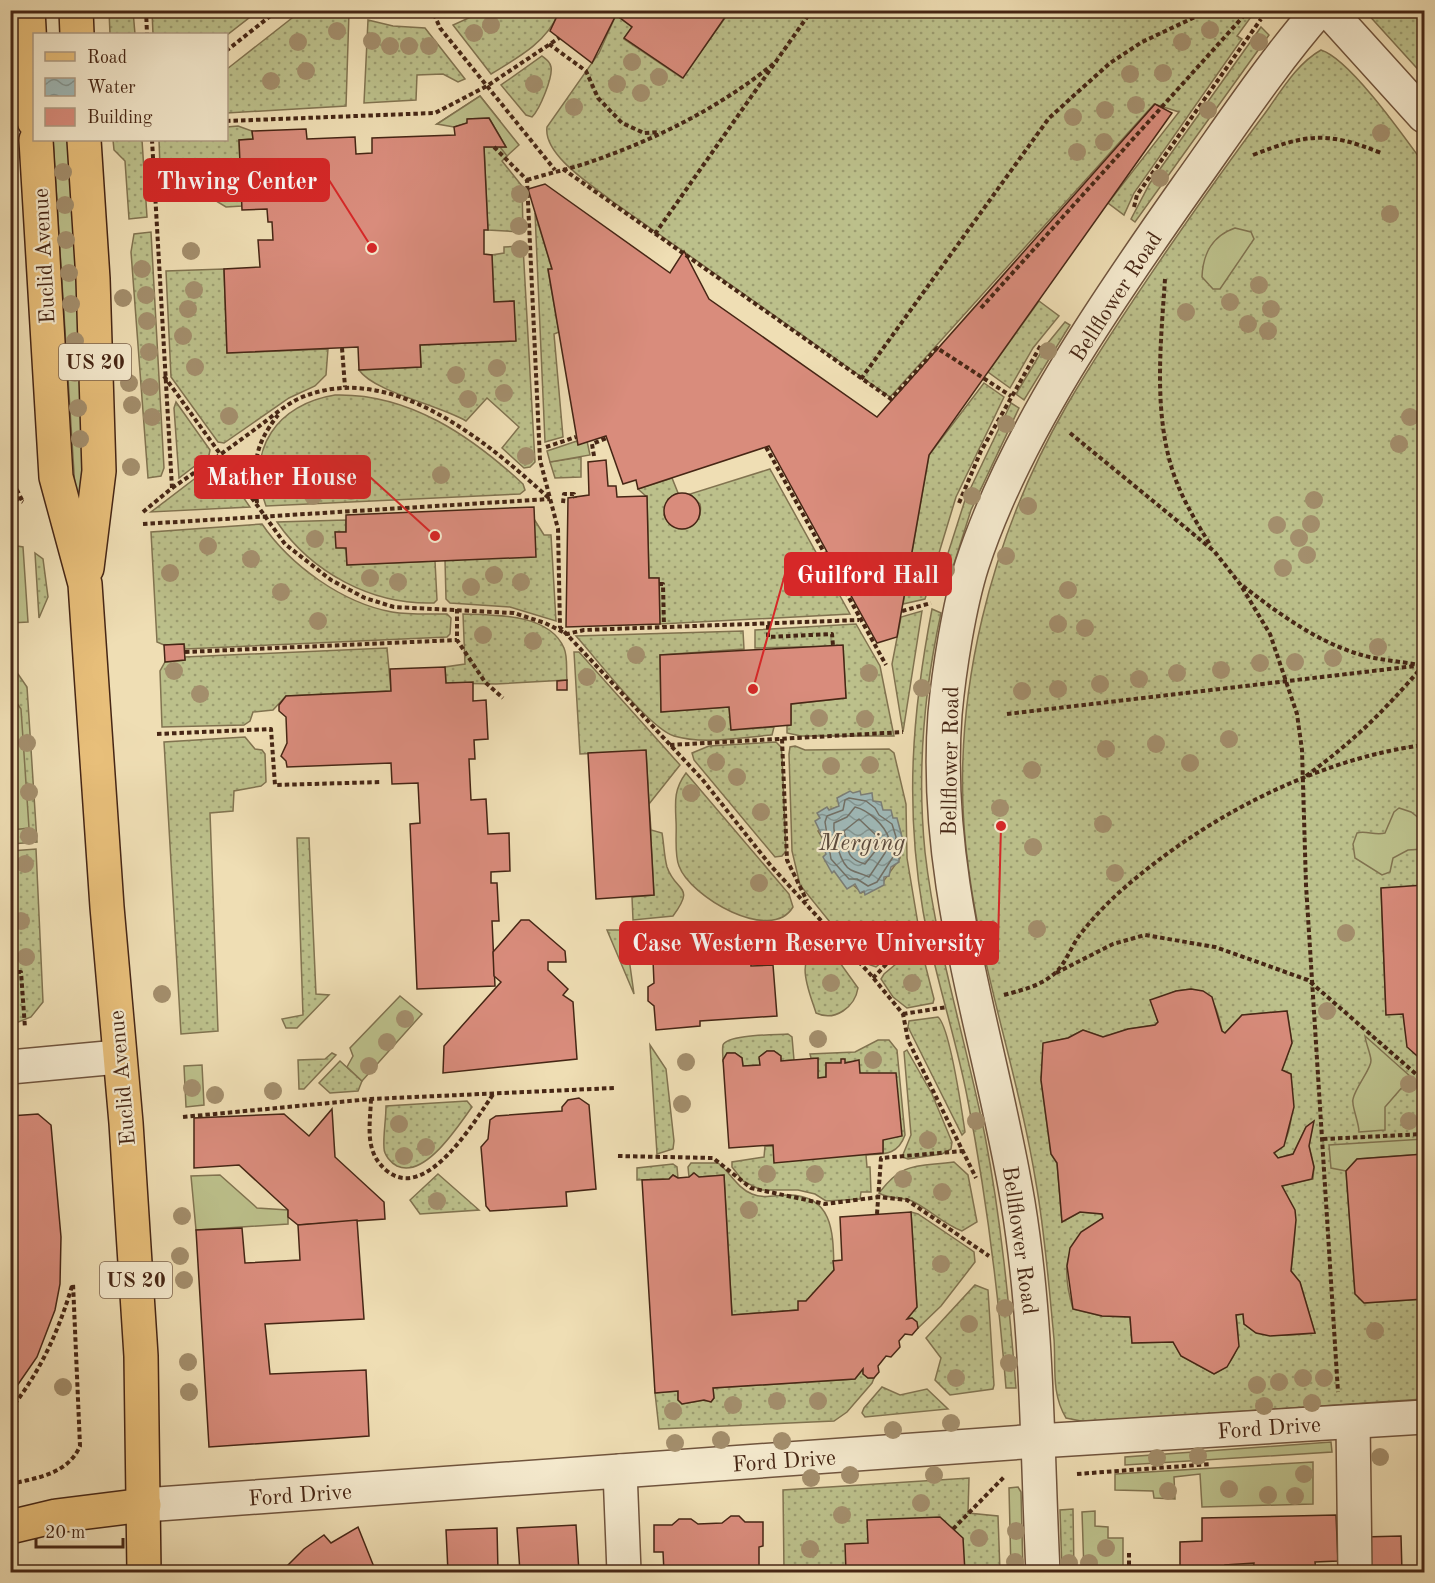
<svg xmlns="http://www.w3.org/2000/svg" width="1435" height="1583" viewBox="0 0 1435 1583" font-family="'Old Standard TT',serif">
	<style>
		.grass { fill: url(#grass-dots); stroke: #817350; stroke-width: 1.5; fill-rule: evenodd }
		.garden { fill: #bcc08b; stroke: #817350; stroke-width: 1.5 }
		.water { fill: url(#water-waves); stroke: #7b7e77; stroke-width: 1.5 }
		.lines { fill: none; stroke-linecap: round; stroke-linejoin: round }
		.shore { stroke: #727066; stroke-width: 1.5 }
		.building { fill: #d98c7c; stroke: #462615; stroke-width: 1.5 }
		.minor-casing { stroke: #70543d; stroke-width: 36 }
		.major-casing { stroke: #462615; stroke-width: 36 }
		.path { stroke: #462615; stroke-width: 4; stroke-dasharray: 4.5 3; stroke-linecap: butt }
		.minor { stroke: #f5eace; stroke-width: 33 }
		.major { stroke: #e8bf7a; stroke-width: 33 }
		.tree { fill: #a38e6c }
		.labels { text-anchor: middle; stroke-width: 4.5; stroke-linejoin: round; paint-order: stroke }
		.shield { fill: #f5eace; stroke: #7a614c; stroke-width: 1.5 }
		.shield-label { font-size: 21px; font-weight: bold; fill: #462615 }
		.street-label { font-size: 22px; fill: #462615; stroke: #f5eace }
		.water-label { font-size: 24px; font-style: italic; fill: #5c4b3e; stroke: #f5eace }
		.leader { fill: none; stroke: #d62828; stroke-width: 2 }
		.callout-dot { fill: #d62828; stroke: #f5eace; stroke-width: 2 }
		.callout { fill: #d62828; stroke: #d62828; stroke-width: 2 }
		.callout-label { font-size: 24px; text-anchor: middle; font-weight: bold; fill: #fff }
	</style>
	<defs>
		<pattern id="grass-dots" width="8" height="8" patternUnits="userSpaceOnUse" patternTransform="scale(1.5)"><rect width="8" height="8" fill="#bcc08b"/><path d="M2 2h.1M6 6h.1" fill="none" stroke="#9b9c70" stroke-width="1.8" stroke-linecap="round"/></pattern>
		<pattern id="water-waves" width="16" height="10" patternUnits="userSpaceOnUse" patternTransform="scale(1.5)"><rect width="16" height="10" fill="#9fb9b8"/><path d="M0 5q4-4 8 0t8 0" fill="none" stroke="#839694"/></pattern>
	</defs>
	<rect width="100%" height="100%" fill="#efdeb4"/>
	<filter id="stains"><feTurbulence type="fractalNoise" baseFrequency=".00333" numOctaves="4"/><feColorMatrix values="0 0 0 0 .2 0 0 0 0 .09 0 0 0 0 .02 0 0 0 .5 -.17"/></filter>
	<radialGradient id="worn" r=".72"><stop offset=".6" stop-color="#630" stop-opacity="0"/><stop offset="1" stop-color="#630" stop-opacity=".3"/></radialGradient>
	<!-- grass -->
	<g class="grass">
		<path d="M551,10l7,4c-12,29 -41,44 -67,60l-38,-49 31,-14z"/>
		<path d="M1248,10l3,7 -14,19 5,3 -108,154 -10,22 -16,-12 71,-91 -25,-8 -264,293 -278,-196c-19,-15 -69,-46 -65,-74l52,-74 17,-38 16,12 -8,12 58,39 48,-67z"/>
		<polygon points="109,11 133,11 135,34 110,34"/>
		<polygon points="152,11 258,11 227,35 153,34"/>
		<polygon points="301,11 349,12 346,106 227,113 227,69"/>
		<polygon points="1365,11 1424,11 1424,76"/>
		<polygon points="368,20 393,26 425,28 465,79 458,82 443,74 417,75 416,100 364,103"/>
		<polygon points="1261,27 1269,35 1135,222 1131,219 1150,183"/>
		<path d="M1321,50c29,9 84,88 103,114v721l-43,4 5,125h17l5,33 16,15v92l-67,5 -11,12 9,123 10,9 59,-4v100l-338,23 -20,-4c-15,-25 -10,-51 -12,-79 -5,-52 -9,-105 -18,-156 -18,-112 -58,-221 -70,-335 -16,-151 25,-312 101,-443 31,-53 66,-105 101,-156 31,-45 62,-89 95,-133 17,-23 33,-52 58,-66zM1191,989c22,3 27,21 31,42l3,2 17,-18 45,-4 5,32 -10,27 9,4c1,24 5,66 -17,79l4,5 15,-4 13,-27 7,-5 -4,24 5,21 -1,12 -31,7c19,33 12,50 9,85l9,11 15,51c-26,2 -49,7 -71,-9l-1,-10 -7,1c4,25 4,46 -22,59l-33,-18 -8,-14 -41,1 -2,-26 -28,-1 -29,-7c-13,-44 -8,-66 30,-91l-1,-4 -22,-2 -18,10 -5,-59 -6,-9 -10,-74 3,-37 24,-5 15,-8 20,7 25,-8 27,-4 3,-3 -5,-16 4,-7 19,-8z"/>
		<path d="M542,56c5,4 8,6 9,11 2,10 -11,42 -19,50l-6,-2 -25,-30z"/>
		<polygon points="480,96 500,121 507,156 502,161 522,186 523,232 488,230 484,147 506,147 468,119 467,123 437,124"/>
		<polygon points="238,126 252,131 253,139 239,140 242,206 226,207 160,167 159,140 226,140 227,127"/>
		<polygon points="113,140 142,140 147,217 129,219 125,161 114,150"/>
		<polygon points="535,213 552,269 548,270 559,332 554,334 563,437 545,442"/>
		<polygon points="151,232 164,468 161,476 148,478 131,252 134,234"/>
		<path d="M523,246l12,216 -5,5 -6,1 -22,-20 17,-21 -32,-29 -21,23c-27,-16 -92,-29 -107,-51l62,-3 -1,-22 95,-4 -1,-40 -20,1 -2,-47 12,-2v-6z"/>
		<polygon points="224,269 227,353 328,349 326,375 315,386 289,398 224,443 218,442 171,377 166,271"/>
		<polygon points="1039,301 1059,316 1033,348 1010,388 988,372"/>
		<polygon points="1065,322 1070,325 1024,400 1016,394 1043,349"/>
		<polygon points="984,383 1004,397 956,497 925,599 903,604 929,455"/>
		<path d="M335,395c74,-2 136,41 188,89l2,6 -5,4 -254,12c-21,-57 12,-102 69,-111z"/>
		<polygon points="176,402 210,450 209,455 179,478 174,408"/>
		<polygon points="1011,403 1019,408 971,510 948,583 935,594 965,500"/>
		<polygon points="581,457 581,477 555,478 550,462"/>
		<polygon points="214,464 219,464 223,468 250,507 151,512"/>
		<path d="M770,469l80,145 -190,10 -1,-46h-10l-2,-81 -9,-8 34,-11 6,15 -10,6 -4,16c9,24 41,14 36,-11l-10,-10z"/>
		<polygon points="534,519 544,535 551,535 556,621 510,607 450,603 446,599 445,560"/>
		<path d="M346,520v12h-10l10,16 1,17 88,-4 2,39 -3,3c-62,2 -122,-30 -157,-81z"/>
		<path d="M262,524c28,41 80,79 130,88 18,3 37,2 55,2l4,4 -1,16 -3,3 -262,12 -1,-5 -20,1 -7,-3 -6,-110z"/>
		<polygon points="35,553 43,559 48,597 39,618"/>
		<path d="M932,609l9,4c-17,78 -24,160 -16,239 11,96 41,189 60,284 16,83 24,167 31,252h-10c-8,-98 -20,-195 -39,-292 -12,-62 -33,-123 -44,-185 -18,-105 -11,-198 9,-302z"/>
		<polygon points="922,611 903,732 892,664 901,617"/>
		<path d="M463,614c31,1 86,-1 101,34 4,9 2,22 3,32l-71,4 -50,-1 -1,-16 20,-3z"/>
		<polygon points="856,624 880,666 894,736 801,736 787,733 787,726 791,725 791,704 846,698 843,646 755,648 755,630"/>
		<path d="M743,631l1,18 -84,6 1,57 68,-5 2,23 43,-3 -2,8c-30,2 -68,10 -98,1 -25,-8 -78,-78 -98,-100z"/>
		<polygon points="387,648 391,691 286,696 273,710 253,712 250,721 244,725 162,727 160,671 165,662 185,660 185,657"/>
		<path d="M574,652h5l101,113 -31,39 2,26 11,3c2,11 2,23 5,34 9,26 29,18 6,49l-40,4 -1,-23 22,-2 -8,-144 -66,3z"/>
		<polygon points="18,674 27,687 37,842 11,844 10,830 25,828 10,705 11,675"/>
		<polygon points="245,737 255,749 262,750 265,754 266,782 261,786 234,791 233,811 210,813 218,1031 181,1034 164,742"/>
		<polygon points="776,742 781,747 782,755 786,851 782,856 775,857 694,760 692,753 709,746"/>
		<path d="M795,746l10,4 84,-1 5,4 12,51 1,54 12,72 -43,37 -11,-4 -19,-21 -46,-57 -8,-34 -3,-97 1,-7zM840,806l43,5 15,13 3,9 -1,25 -17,24 -22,11c-8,-11 -18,-13 -27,-22l-2,1 -8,-31 -6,-10 3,-2 -1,-11 7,-10 2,2z"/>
		<path d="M686,773l103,121 4,13c-22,37 -103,-10 -114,-41 -5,-12 -2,-32 -3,-45 -1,-20 -2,-32 10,-48z"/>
		<polygon points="297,838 309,838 316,994 329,995 297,1028 286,1028 282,1019 303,1015"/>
		<polygon points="36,849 43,1002 31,1017 11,1025 11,851"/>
		<polygon points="607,930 625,930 634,994"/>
		<polygon points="920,944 934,999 933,1003 907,1008 893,997 881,979 884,974"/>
		<path d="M824,948l9,5 25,35c-3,19 -23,34 -42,25 -6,-20 -25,-59 8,-65z"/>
		<path d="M938,1017c12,10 24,95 27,115l-3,3 -54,-108 1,-6z"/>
		<path d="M788,1034l4,3 2,23 -13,1 -1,-5 -6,-5h-7l-7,6v8l-17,1 -1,-8 -7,-5h-8l-4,7c0,-4 -1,-11 0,-15 4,-11 54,-10 65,-11z"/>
		<path d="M878,1040h11l8,10 8,85c-7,20 -20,19 -39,20l1,12h3l1,25h-10l-1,7 -34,2 -11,-7 -17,-4h-37l-18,-9 -11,-14v-5l32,-5 1,-11 118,7v-13l-27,-78 -30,1v14l-8,1v-19l-7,-1 -1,-4 45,-2z"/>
		<polygon points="650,1045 666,1069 674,1141 673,1149 657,1154"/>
		<polygon points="907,1050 932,1094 952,1142 951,1149 942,1154 908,1159 902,1157 911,1135 904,1052"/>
		<polygon points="332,1053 336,1055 304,1089 299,1089 298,1060 325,1059"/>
		<polygon points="340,1061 362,1081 358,1091 330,1093 319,1083"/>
		<path d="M467,1101l5,6c-14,19 -47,72 -75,59 -6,-3 -13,-11 -13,-18 -1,-13 2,-28 2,-42z"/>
		<path d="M954,1162l14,13 9,47 -15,9c-19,-7 -33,-22 -50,-30 -12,-5 -22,-1 -33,-8 24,-32 38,-26 75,-31z"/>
		<path d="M691,1163h27c12,9 19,25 34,31 11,5 24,1 36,1 47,0 45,41 46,75l-36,40 -66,5 -8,-140 -25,2 -5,-4 -5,4 -1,-10z"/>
		<polygon points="673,1164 677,1167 678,1178 673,1175 669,1179 637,1180 637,1168"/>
		<polygon points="438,1174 479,1210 420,1214 410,1200"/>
		<polygon points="911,1212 918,1214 967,1247 974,1252 975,1262 941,1306 918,1328 912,1318 907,1319 917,1307"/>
		<polygon points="975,1285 988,1290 994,1385 993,1389 950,1395 935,1380 941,1358 926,1338"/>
		<polygon points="863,1369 863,1374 868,1378 874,1378 872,1383 847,1412 834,1421 659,1429 655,1393 678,1391 678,1400 682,1404 704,1400 711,1402 714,1398 713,1388 855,1379"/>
		<polygon points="882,1387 900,1395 927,1389 948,1409 865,1417 862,1413 864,1408"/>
		<polygon points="969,1478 968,1513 998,1516 1000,1572 784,1572 783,1490"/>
		<polygon points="1073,1509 1074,1572 1062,1572 1060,1510"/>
	</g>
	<!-- garden -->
	<g class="garden">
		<polygon points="480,96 519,145 507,156 500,147 506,147 489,118 468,119 467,123 454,127 437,124"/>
		<polygon points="53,140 68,140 92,504 76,504"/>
		<path d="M1235,228l16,4 3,7 -34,50h-7l-11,-12c1,-24 10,-41 33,-49z"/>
		<polygon points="577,441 578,444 587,441 590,455 550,462 547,451"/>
		<polygon points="11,545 23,547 28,622 11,623"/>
		<polygon points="10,693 21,709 29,828 11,830"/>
		<path d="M1399,808l12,4 13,10v27l-16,1 -15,8 -3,14 -8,3 -27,-17 -2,-14 4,-11c9,-3 18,3 28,0l9,-21z"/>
		<polygon points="400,996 422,1014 362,1081 347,1067 353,1056 350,1048"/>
		<path d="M1365,1036l46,41 -26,30v23l-26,2c0,-10 -8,-27 -6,-33 3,-13 19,-31 18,-39 -1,-8 -5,-16 -6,-24z"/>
		<polygon points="202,1065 204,1105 186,1107 184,1066"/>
		<polygon points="1424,1139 1424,1154 1357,1159 1346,1171 1331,1168 1329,1145"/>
		<polygon points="220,1175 257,1208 288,1210 288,1224 196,1230 191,1176"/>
		<polygon points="1331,1442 1332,1452 1125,1465 1125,1457"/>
		<polygon points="1313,1462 1313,1504 1202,1507 1200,1474 1174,1477 1175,1499 1154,1498 1153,1491 1115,1490 1115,1474"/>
		<polygon points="1018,1487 1021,1492 1023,1572 1011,1572 1009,1488"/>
		<polygon points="1095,1511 1095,1526 1108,1527 1108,1538 1123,1538 1123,1572 1084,1572 1082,1512"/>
	</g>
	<!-- water -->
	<polygon class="water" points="850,791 853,793 860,791 861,795 872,793 873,801 881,802 883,810 891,810 893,818 897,818 903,841 899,849 899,862 891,867 889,876 884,877 884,885 865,895 864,891 860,893 855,884 847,889 834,871 832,873 823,857 826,854 820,843 824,840 815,821 820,818 817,813 827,807 829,810 839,806 837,798"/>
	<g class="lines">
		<!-- shore -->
		<g class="shore">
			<polygon points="849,798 866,801 875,808 879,815 892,824 896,837 893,857 877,882 868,886 857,879 849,879 831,859 825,822 827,816 843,810 845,800"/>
			<path d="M855,807c13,3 30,18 34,32l-4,14 -16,24c-6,-3 -12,-4 -18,-7 -11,-5 -18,-36 -17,-47l13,-6z"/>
			<path d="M859,819l20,19 -3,12 -11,14c-21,-6 -16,-16 -21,-33z"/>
		</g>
	</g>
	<!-- building -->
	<g class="building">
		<polygon points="551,10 730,10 683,78 624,38 632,27 616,15 592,63 550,31 558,14"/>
		<polygon points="1155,104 1172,113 929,455 897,637 877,643 769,446 638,489 636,480 623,484 606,436 578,445 548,269 552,269 528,189 545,184 670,273 684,251 709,299 877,417"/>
		<polygon points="489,118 506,147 484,147 488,230 484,230 484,254 492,255 494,302 514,301 516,341 420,345 421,367 359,370 358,347 227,353 224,269 260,267 258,240 273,240 272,222 268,222 267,209 242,210 239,140 253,139 252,131 306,129 307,139 355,137 356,154 372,153 372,138 455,135 454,127 467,123 467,119"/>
		<polygon points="606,460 608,486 616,486 617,497 647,496 649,578 659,578 660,624 566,627 568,498 589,495 588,462"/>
		<circle cx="682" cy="511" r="18"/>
		<polygon points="534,507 536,557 347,565 346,548 336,548 335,532 346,532 346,515"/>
		<polygon points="184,644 185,660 165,662 164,645"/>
		<polygon points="843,645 846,698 791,704 791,725 731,730 729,707 661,712 660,655"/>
		<polygon points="445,667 446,683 473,682 473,701 486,700 488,739 474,740 475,759 469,759 471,800 486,799 488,834 509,833 510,871 491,872 491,883 497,883 499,921 492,921 495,986 417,989 410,824 420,823 418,783 392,784 391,763 287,767 286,761 281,756 287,743 286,717 279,711 279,705 286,696 391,691 390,669"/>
		<polygon points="567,680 567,690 557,690 557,681"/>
		<polygon points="646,750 654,895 596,899 588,753"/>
		<polygon points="1424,885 1424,1062 1407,1047 1403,1014 1386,1015 1381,888"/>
		<polygon points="521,920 529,920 565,951 566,962 548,962 548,970 568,989 563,995 573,1002 577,1059 443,1073 444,1046 501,982 494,976 493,952"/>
		<polygon points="695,934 695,943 749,937 751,966 773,965 777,1016 700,1021 700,1026 656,1030 654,1006 648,1001 648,987 654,983 652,938"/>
		<polygon points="1191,989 1203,991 1212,997 1222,1031 1225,1033 1242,1015 1287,1011 1292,1043 1282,1070 1291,1074 1294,1107 1284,1146 1274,1153 1278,1158 1293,1154 1306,1127 1314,1121 1309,1146 1314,1167 1312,1179 1282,1186 1295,1210 1296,1220 1291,1271 1300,1282 1315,1333 1270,1336 1256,1333 1244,1324 1243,1314 1236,1315 1239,1346 1227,1367 1214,1374 1181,1356 1173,1342 1132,1343 1130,1317 1102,1316 1073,1309 1067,1266 1070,1248 1081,1232 1103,1218 1102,1214 1080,1212 1062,1222 1057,1163 1051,1154 1041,1080 1043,1043 1068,1038 1083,1030 1103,1037 1128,1029 1155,1025 1158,1022 1150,1000 1176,991"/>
		<polygon points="767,1051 774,1051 781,1056 781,1061 818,1058 818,1078 826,1077 826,1063 841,1063 841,1059 845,1059 845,1063 859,1060 860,1073 896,1073 902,1136 883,1140 883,1153 774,1163 773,1145 729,1148 723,1060 727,1053 735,1053 742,1058 743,1066 760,1065 759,1057"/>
		<polygon points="579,1098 589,1105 596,1189 566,1192 567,1206 490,1211 486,1206 481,1147 488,1139 490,1120 496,1116 562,1111 562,1107 568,1100"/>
		<polygon points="332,1109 335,1157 384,1202 385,1219 298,1225 288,1217 288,1210 239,1165 194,1168 194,1118 284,1114 309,1136"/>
		<polygon points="38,1114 51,1125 61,1237 60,1284 55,1310 37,1357 10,1396 10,1116"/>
		<polygon points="1424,1154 1424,1299 1364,1303 1355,1294 1346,1171 1357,1159"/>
		<polygon points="694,1173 699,1177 724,1175 732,1315 798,1310 798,1301 806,1301 834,1270 833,1261 842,1260 840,1217 911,1212 917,1307 907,1319 912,1318 917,1322 918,1328 912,1335 905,1334 899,1341 900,1347 891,1357 886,1356 878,1366 879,1372 874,1378 868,1378 863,1374 863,1369 855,1379 713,1388 714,1398 711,1402 704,1400 682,1404 678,1400 678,1391 655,1393 642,1180 669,1179 673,1175 678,1178 689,1177"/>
		<polygon points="357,1220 364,1319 265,1324 270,1374 366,1370 369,1436 209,1447 196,1230 242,1228 245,1263 300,1260 298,1225"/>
		<polygon points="1336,1515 1338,1561 1315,1562 1316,1572 1253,1572 1254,1563 1225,1565 1225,1572 1151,1572 1151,1567 1180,1566 1180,1542 1202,1541 1202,1518"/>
		<polygon points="731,1516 739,1516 745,1522 763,1522 763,1546 759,1547 759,1572 664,1572 663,1552 654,1552 654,1525 672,1525 679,1519 691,1519 698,1524 722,1523"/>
		<polygon points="940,1517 963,1538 965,1572 846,1572 845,1544 868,1543 867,1520"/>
		<polygon points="576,1525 579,1572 520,1572 517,1528"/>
		<polygon points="358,1527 376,1572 281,1572 304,1549 324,1535 331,1543"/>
		<polygon points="497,1528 498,1572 448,1572 446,1530"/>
		<polygon points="1401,1536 1402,1572 1365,1572 1363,1537"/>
	</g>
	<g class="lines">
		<!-- minor casing -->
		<g class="minor-casing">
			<g id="minor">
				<polyline points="1328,10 1424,116"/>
				<polyline points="10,1067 118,1057"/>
				<polyline points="1353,1422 1355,1572"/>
				<polyline points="620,1471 624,1572"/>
				<polyline points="144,1505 1038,1441 1424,1417"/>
				<path d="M1043,1572c-6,-123 -5,-247 -25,-369 -27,-163 -86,-321 -73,-489 4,-44 14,-108 27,-149 43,-132 137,-267 216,-379 43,-60 83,-121 131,-176"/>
			</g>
		</g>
		<!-- major casing -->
		<g class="major-casing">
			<g id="major">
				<polyline points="28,10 34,121"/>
				<polyline points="76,10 77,34"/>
				<polyline points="36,140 56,477 85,584 107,907 126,1123 141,1356 144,1572"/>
				<polyline points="84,140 93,279 99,471 87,568"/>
				<polyline points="10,1527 56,1516 144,1505"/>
			</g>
		</g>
		<!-- path -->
		<g class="path">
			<polyline points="146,10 147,34"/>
			<polyline points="378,10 406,16 449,10"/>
			<polyline points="434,14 440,28 555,170"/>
			<polyline points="549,44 586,71 598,98 622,123 644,133 660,132"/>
			<polyline points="226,51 278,10"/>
			<polyline points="226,121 435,113 487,86 559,38"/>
			<polyline points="494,147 527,180 540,460 558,529 560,627 702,779 771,866 870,974 903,1014 908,1040 976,1178"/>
			<path d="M1253,155c53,-21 74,-24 128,-2"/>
			<polyline points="563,169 891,399 937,348 1011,396"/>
			<path d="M527,180c19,-6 38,-10 57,-16 69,-23 136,-56 193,-103"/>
			<polyline points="1134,207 1137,195 1261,19"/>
			<polyline points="655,234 812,10"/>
			<path d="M1165,279c-4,62 -12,132 8,193 9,27 23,50 38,74"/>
			<polyline points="981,308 1249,10"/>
			<polyline points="342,348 345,387"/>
			<polyline points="164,376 285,544 331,580 365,598 394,607 514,613 545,623 567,634 584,630 859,620"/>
			<polyline points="861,379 1049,118 1110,63 1142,42 1210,10"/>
			<polyline points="1070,433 1214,551 1240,584 1270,634 1297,714 1302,750 1306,885 1338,1392"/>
			<polyline points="546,447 576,437"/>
			<polyline points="766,447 886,665"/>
			<polyline points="594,456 592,444 607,438"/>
			<polyline points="10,476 23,502"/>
			<path d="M172,488c28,-19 55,-38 82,-58 14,-10 28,-23 44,-31 91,-42 190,44 252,100"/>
			<polyline points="10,493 23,502"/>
			<path d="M257,503c-3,-39 -4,-56 21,-88"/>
			<polyline points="563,503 564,494 574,494 575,498"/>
			<polyline points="959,503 981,451 1041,345"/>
			<polyline points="143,512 172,488 152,140"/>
			<polyline points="143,524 550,499"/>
			<polyline points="659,584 663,584 664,627"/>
			<path d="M1243,586c35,27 70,53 112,67 20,7 44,8 64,12"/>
			<polyline points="457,609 457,640 485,682 503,698"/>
			<polyline points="902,611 931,603"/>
			<polyline points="768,625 768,637 832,634 833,646"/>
			<polyline points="185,652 457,640"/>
			<polyline points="1007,714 1424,665"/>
			<polyline points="10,715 10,731"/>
			<polyline points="157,734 271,729 275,785 382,782"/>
			<polyline points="782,739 787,860 807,901"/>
			<polyline points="670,745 903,732"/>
			<path d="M1306,776c48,-35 77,-64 116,-109"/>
			<polyline points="10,972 21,972 25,1028"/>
			<polyline points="1056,973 1113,944 1145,935 1215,947 1308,980 1424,1081"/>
			<path d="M873,978c15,-15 31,-35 51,-42"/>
			<path d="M1004,995c18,-5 36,-9 50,-21 11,-9 17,-27 25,-38 13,-17 28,-33 44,-47 81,-71 193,-130 301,-144"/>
			<polyline points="903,1014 947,1007"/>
			<path d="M371,1099c-1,28 -7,53 16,72 40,32 89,-52 107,-78"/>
			<polyline points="183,1117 371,1099 614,1088"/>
			<polyline points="1323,1139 1424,1134"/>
			<polyline points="618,1156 713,1158 751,1188 825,1204 879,1197 907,1200 989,1256"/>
			<polyline points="877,1214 881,1158 963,1151"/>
			<path d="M10,1410c30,-38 48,-77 62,-124"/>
			<polyline points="1077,1474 1211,1464"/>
			<path d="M10,1484c27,-6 58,-10 70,-38l-7,-163"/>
			<polyline points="953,1529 1005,1476"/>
			<polyline points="1129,1553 1129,1572"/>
		</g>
		<!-- minor -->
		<use href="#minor" class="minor"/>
		<!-- major -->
		<use href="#major" class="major"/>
	</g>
	<!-- trees -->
	<g class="tree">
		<circle cx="491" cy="25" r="9"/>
		<circle cx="1210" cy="30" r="9"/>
		<circle cx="337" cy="31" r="9"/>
		<circle cx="474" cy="33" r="9"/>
		<circle cx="372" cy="41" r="9"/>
		<circle cx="298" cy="42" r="9"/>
		<circle cx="1182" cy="42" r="9"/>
		<circle cx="1259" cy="42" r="9"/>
		<circle cx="390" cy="46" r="9"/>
		<circle cx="409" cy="46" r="9"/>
		<circle cx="429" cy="46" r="9"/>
		<circle cx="632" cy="62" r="9"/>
		<circle cx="306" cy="71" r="9"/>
		<circle cx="1163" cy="73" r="9"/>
		<circle cx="1130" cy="74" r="9"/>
		<circle cx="659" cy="77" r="9"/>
		<circle cx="271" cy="81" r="9"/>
		<circle cx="534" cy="84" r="9"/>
		<circle cx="617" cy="84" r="9"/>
		<circle cx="641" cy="93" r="9"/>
		<circle cx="1136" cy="105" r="9"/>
		<circle cx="574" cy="107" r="9"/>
		<circle cx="1105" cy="110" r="9"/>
		<circle cx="1208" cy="110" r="9"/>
		<circle cx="1073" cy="117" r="9"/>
		<circle cx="1381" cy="133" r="9"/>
		<circle cx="1104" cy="142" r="9"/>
		<circle cx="1077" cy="152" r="9"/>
		<circle cx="63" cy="172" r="9"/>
		<circle cx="1160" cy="178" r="9"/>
		<circle cx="520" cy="194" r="9"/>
		<circle cx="65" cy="205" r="9"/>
		<circle cx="1390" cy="214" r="9"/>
		<circle cx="519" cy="226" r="9"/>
		<circle cx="66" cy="240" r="9"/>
		<circle cx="520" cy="249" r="9"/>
		<circle cx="191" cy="251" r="9"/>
		<circle cx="142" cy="269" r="9"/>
		<circle cx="69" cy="273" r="9"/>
		<circle cx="1259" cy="285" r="9"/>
		<circle cx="194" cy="290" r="9"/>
		<circle cx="146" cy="295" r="9"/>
		<circle cx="123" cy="298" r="9"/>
		<circle cx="1230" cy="302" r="9"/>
		<circle cx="71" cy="304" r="9"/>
		<circle cx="188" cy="309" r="9"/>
		<circle cx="1271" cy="309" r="9"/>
		<circle cx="1186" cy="312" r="9"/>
		<circle cx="147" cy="321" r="9"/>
		<circle cx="1248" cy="324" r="9"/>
		<circle cx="1268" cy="331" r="9"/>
		<circle cx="183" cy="336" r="9"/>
		<circle cx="75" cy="341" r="9"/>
		<circle cx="1048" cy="351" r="9"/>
		<circle cx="149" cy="352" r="9"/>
		<circle cx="195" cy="367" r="9"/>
		<circle cx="497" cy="368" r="9"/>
		<circle cx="75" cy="373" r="9"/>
		<circle cx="456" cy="375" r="9"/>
		<circle cx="129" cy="383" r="9"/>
		<circle cx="150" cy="387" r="9"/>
		<circle cx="504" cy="393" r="9"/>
		<circle cx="468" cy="399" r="9"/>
		<circle cx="132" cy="405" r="9"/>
		<circle cx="78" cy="408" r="9"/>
		<circle cx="229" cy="416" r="9"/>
		<circle cx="152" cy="417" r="9"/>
		<circle cx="1410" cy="417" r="9"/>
		<circle cx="1006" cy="424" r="9"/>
		<circle cx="80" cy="439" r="9"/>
		<circle cx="1399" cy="444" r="9"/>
		<circle cx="526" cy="456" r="9"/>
		<circle cx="131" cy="467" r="9"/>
		<circle cx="441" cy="475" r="9"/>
		<circle cx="351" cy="491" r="9"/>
		<circle cx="313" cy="496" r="9"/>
		<circle cx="972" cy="496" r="9"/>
		<circle cx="1314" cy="500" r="9"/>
		<circle cx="1028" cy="506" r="9"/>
		<circle cx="1311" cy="524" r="9"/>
		<circle cx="1277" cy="525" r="9"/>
		<circle cx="1299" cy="538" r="9"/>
		<circle cx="315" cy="539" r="9"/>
		<circle cx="208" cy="546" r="9"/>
		<circle cx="1307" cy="555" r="9"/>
		<circle cx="1006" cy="556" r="9"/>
		<circle cx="251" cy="559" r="9"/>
		<circle cx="1283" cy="568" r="9"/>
		<circle cx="946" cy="570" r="9"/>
		<circle cx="170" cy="573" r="9"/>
		<circle cx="494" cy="575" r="9"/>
		<circle cx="370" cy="578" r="9"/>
		<circle cx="398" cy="582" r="9"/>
		<circle cx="521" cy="582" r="9"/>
		<circle cx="471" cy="587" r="9"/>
		<circle cx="1068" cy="590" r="9"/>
		<circle cx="281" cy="592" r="9"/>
		<circle cx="318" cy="621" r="9"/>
		<circle cx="1058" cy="624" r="9"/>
		<circle cx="1085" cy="628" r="9"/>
		<circle cx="483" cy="635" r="9"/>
		<circle cx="533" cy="641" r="9"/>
		<circle cx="1378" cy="647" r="9"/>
		<circle cx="636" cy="655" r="9"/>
		<circle cx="1333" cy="658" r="9"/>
		<circle cx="1295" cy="662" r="9"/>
		<circle cx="1260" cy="663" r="9"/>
		<circle cx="1221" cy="670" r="9"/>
		<circle cx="174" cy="671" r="9"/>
		<circle cx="869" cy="673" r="9"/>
		<circle cx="1177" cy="673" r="9"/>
		<circle cx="587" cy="677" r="9"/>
		<circle cx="1139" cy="679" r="9"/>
		<circle cx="1100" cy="684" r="9"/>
		<circle cx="922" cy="688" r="9"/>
		<circle cx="1058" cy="689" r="9"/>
		<circle cx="1022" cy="691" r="9"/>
		<circle cx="200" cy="694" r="9"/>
		<circle cx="819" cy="718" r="9"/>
		<circle cx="865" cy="719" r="9"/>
		<circle cx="717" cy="724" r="9"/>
		<circle cx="1229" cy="739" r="9"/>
		<circle cx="27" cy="743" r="9"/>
		<circle cx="1156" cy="744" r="9"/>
		<circle cx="1106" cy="749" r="9"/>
		<circle cx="716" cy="762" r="9"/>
		<circle cx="1190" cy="763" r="9"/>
		<circle cx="870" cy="765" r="9"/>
		<circle cx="831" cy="766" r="9"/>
		<circle cx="1032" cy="770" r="9"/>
		<circle cx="737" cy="777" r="9"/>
		<circle cx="29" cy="792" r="9"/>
		<circle cx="691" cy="793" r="9"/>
		<circle cx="1000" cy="808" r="9"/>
		<circle cx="761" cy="812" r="9"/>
		<circle cx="1103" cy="824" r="9"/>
		<circle cx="29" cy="836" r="9"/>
		<circle cx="1033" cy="847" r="9"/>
		<circle cx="25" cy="864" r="9"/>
		<circle cx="1115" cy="873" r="9"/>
		<circle cx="759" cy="883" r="9"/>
		<circle cx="21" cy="921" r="9"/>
		<circle cx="1037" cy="929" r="9"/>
		<circle cx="1346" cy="933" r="9"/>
		<circle cx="26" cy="957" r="9"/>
		<circle cx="831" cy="983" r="9"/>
		<circle cx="912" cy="983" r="9"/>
		<circle cx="162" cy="994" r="9"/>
		<circle cx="1327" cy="1011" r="9"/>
		<circle cx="405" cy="1019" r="9"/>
		<circle cx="818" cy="1039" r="9"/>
		<circle cx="387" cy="1042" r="9"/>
		<circle cx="873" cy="1060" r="9"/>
		<circle cx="686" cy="1062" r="9"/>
		<circle cx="369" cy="1066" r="9"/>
		<circle cx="1409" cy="1084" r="9"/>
		<circle cx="192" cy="1088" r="9"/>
		<circle cx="273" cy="1091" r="9"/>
		<circle cx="215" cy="1095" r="9"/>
		<circle cx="682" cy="1104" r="9"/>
		<circle cx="976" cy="1121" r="9"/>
		<circle cx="1409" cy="1121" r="9"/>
		<circle cx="399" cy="1124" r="9"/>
		<circle cx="928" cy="1140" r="9"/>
		<circle cx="426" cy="1147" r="9"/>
		<circle cx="404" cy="1156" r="9"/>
		<circle cx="767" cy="1174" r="9"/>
		<circle cx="815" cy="1174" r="9"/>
		<circle cx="903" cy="1179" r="9"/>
		<circle cx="942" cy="1192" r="9"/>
		<circle cx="437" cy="1201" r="9"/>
		<circle cx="749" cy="1210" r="9"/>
		<circle cx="182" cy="1216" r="9"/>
		<circle cx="180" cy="1256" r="9"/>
		<circle cx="941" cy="1264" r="9"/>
		<circle cx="184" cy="1280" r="9"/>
		<circle cx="1005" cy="1308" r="9"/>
		<circle cx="969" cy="1324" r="9"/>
		<circle cx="1375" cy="1331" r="9"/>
		<circle cx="188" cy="1362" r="9"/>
		<circle cx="1009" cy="1363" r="9"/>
		<circle cx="956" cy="1378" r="9"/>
		<circle cx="1303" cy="1378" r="9"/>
		<circle cx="1324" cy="1378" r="9"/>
		<circle cx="1279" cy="1382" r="9"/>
		<circle cx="1257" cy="1385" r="9"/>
		<circle cx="63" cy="1387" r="9"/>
		<circle cx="189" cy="1392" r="9"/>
		<circle cx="777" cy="1401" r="9"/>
		<circle cx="818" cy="1401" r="9"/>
		<circle cx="1312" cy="1403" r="9"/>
		<circle cx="733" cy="1405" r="9"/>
		<circle cx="1264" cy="1406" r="9"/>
		<circle cx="673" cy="1411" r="9"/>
		<circle cx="951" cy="1423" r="9"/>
		<circle cx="893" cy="1430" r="9"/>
		<circle cx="721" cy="1440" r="9"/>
		<circle cx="782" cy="1441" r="9"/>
		<circle cx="675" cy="1443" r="9"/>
		<circle cx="1198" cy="1456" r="9"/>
		<circle cx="1380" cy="1457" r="9"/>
		<circle cx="1157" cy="1458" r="9"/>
		<circle cx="1304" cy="1474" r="9"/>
		<circle cx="850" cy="1475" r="9"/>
		<circle cx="934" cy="1475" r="9"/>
		<circle cx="811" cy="1478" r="9"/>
		<circle cx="1229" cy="1489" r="9"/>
		<circle cx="1168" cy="1491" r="9"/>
		<circle cx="1268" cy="1495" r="9"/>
		<circle cx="1295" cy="1496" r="9"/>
		<circle cx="921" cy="1503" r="9"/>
		<circle cx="842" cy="1515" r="9"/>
		<circle cx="1016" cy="1531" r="9"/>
		<circle cx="979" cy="1538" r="9"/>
		<circle cx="1106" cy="1548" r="9"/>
		<circle cx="810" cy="1549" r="9"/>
		<circle cx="1015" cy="1562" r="9"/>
		<circle cx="1069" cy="1563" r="9"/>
		<circle cx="1089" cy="1563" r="9"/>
	</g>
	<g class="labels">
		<!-- shield labels -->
		<g class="shield">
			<rect x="59" y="344" width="72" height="36" rx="4.5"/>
			<rect x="100" y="1262" width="72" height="36" rx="4.5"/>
		</g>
		<g class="shield-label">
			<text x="95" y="369">US 20</text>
			<text x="136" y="1287">US 20</text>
		</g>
		<!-- street labels -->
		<g class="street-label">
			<text transform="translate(43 256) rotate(-93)" y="8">Euclid Avenue</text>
			<text transform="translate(1115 296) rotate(-57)" y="8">Bellflower Road</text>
			<text transform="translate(949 761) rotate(-89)" y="8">Bellflower Road</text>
			<text transform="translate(121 1078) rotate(-95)" y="8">Euclid Avenue</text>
			<text transform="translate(1021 1240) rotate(82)" y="8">Bellflower Road</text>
			<text transform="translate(1269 1427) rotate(-4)" y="8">Ford Drive</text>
			<text transform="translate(784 1460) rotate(-4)" y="8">Ford Drive</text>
			<text transform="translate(300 1494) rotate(-4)" y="8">Ford Drive</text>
		</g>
		<!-- water labels -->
		<g class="water-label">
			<text x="862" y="850">Merging</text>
		</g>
	</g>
	<!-- callouts -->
	<path class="leader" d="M372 248L329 180M435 536L370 477M753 689L785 574M1001 826L998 943"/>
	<g class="callout-dot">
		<circle cx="372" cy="248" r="6"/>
		<circle cx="435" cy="536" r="6"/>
		<circle cx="753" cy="689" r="6"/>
		<circle cx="1001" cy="826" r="6"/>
	</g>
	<g class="callout">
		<rect x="144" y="159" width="185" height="42" rx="6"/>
		<rect x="195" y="456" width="175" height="42" rx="6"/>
		<rect x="785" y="553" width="166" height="42" rx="6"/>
		<rect x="620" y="922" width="378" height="42" rx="6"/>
	</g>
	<g class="callout-label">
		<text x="237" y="189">Thwing Center</text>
		<text x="282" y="485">Mather House</text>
		<text x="868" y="583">Guilford Hall</text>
		<text x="809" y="951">Case Western Reserve University</text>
	</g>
	<!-- margin -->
	<rect width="1435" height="1583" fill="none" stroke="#efdeb4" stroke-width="36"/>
	<rect x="12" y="12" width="1411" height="1559" fill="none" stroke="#462615" stroke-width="3"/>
	<rect x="18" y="18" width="1399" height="1547" fill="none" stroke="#462615" stroke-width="1.5"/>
	<!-- legend -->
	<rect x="33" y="33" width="195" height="108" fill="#f5eace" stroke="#af9c84" stroke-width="1.5"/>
	<rect x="45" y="52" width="30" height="9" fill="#e8bf7a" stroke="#af9c84" stroke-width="1.5"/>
	<text x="87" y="63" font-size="18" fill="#462615">Road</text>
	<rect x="45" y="78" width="30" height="18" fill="url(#water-waves)" stroke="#af9c84" stroke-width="1.5"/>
	<text x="87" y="93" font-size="18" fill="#462615">Water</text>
	<rect x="45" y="108" width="30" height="18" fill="#d98c7c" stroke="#af9c84" stroke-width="1.5"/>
	<text x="87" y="123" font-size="18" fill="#462615">Building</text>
	<!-- scale -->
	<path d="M36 1538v9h87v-9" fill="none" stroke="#462615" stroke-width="3"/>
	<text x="45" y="1538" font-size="18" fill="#462615" stroke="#f5eace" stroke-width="4.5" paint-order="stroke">20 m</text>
	<rect width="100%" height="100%" filter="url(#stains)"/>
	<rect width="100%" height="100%" fill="url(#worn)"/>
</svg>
